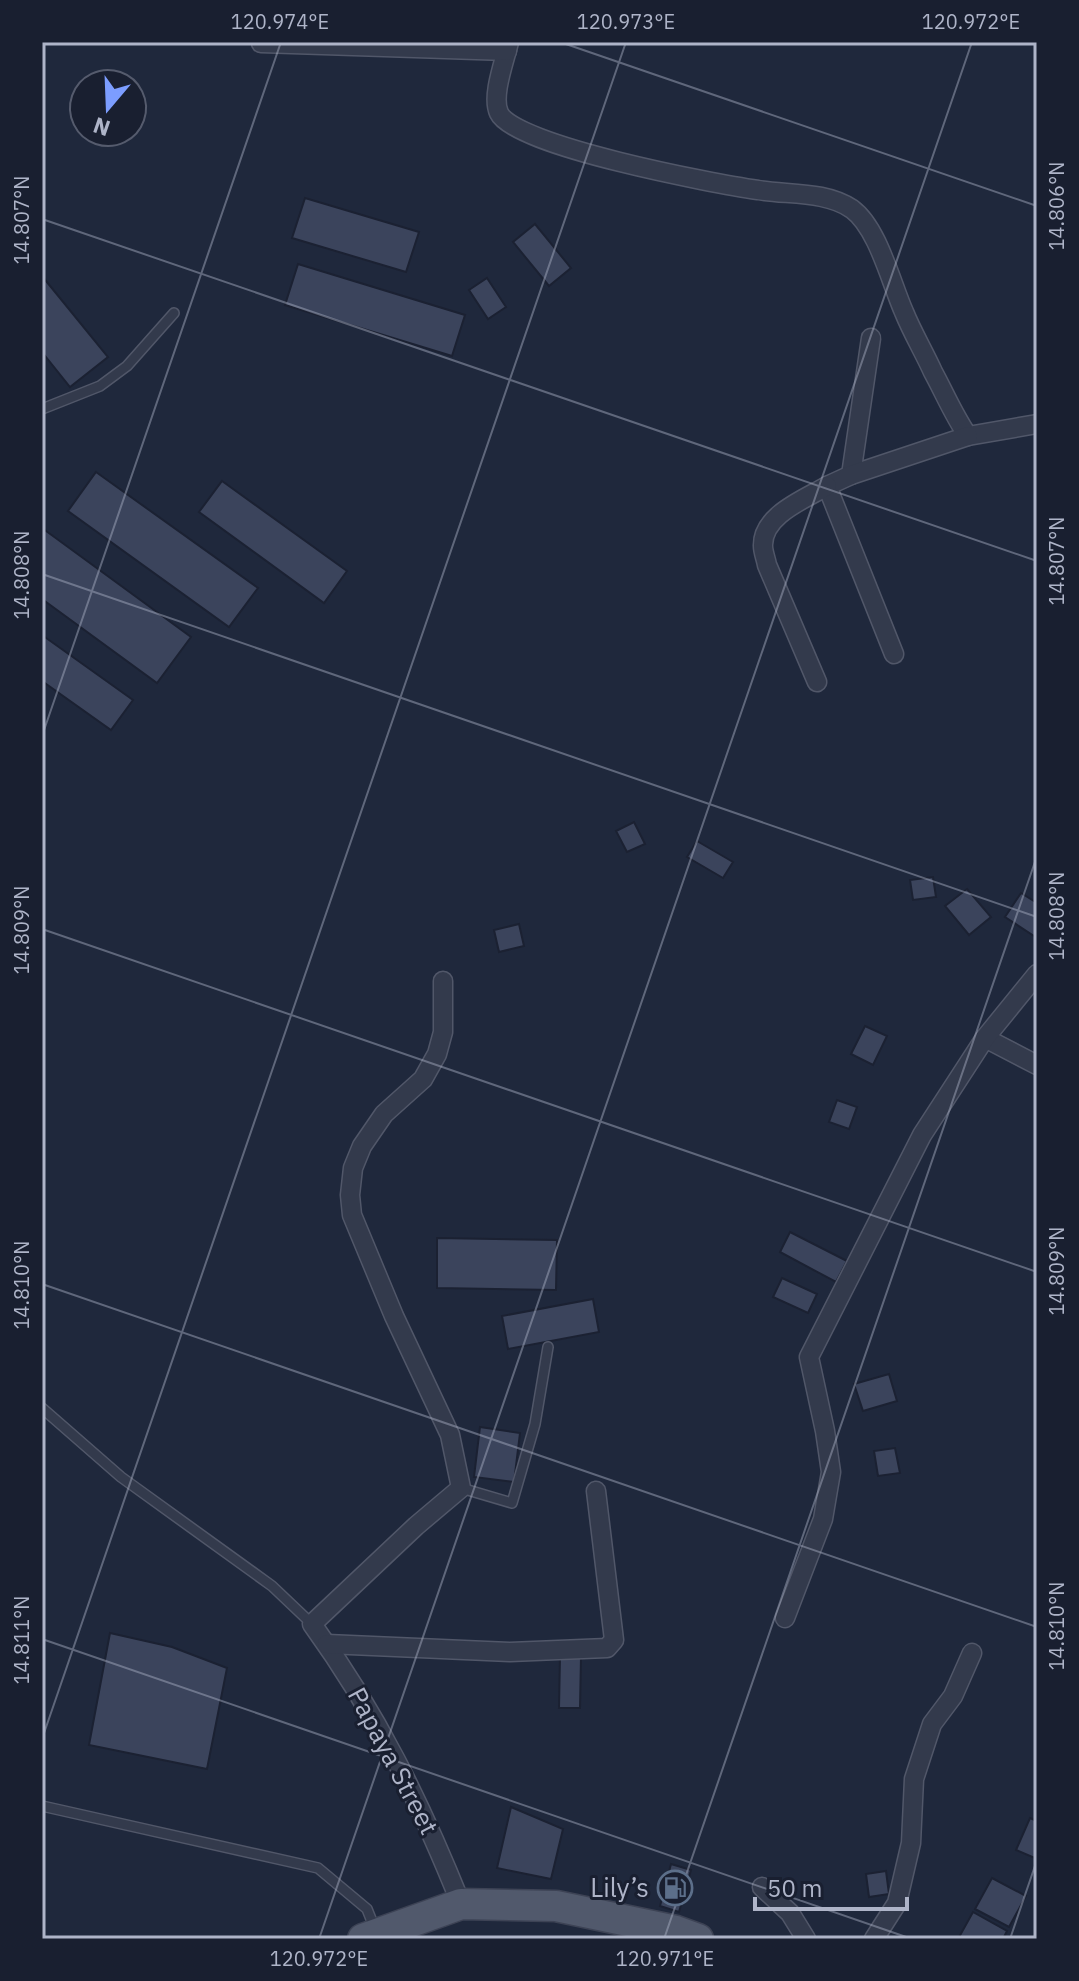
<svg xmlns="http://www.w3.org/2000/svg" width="1079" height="1981" viewBox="0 0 1079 1981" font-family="'IBM Plex Sans',sans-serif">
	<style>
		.building { fill: #3b445c; stroke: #1b2132; stroke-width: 2 }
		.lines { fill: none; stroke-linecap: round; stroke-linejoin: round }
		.service-casing { stroke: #515769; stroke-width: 12 }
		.minor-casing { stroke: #515769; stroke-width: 21 }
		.primary-casing { stroke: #3d4355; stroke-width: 33 }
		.service { stroke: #333a4c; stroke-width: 9 }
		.minor { stroke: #333a4c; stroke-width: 18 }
		.primary { stroke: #51596c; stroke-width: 30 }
		.ticks { fill: none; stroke: #aeb4c8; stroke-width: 2; stroke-opacity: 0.45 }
		.labels { text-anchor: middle; stroke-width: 6; stroke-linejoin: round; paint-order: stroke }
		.street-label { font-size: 26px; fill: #aeb4c8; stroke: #191f30 }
		.poi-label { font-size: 26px; fill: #aeb4c8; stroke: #191f30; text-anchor: end }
		.neatline { fill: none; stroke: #aeb4c8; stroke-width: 3 }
		.ticks-label { font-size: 20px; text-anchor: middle; fill: #aeb4c8 }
	</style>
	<rect width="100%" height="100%" fill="#1f283c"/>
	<!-- building -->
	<g class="building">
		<polygon points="305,198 419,232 406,272 292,238"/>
		<polygon points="535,224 571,268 549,286 513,242"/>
		<polygon points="298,264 465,315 452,356 285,305"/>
		<polygon points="42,276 108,357 70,387 42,352"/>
		<polygon points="487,278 506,307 488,319 469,290"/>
		<polygon points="96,472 258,588 229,627 68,511"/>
		<polygon points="222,481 347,571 324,603 199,512"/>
		<polygon points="42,528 191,637 157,683 42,599"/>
		<polygon points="42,635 133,700 111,730 42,681"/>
		<polygon points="634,822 645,844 627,852 616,831"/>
		<polygon points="697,841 733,862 723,878 687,857"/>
		<polygon points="933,877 936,897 913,900 910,880"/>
		<polygon points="967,889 991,917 969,935 945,906"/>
		<polygon points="1021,893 1037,903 1037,938 1005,917"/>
		<polygon points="519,924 524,946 499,952 494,930"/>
		<polygon points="865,1026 887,1036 873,1065 851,1054"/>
		<polygon points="837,1100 857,1107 849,1129 829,1122"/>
		<polygon points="790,1232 847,1261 836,1282 780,1252"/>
		<polygon points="437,1238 557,1240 556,1290 437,1288"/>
		<polygon points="782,1278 817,1294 808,1313 773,1297"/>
		<polygon points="593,1299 599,1332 508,1349 502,1316"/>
		<polygon points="889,1374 897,1401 863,1411 854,1384"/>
		<polygon points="480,1427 520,1433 514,1482 474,1477"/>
		<polygon points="895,1448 900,1473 878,1476 874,1451"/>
		<polygon points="110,1633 172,1647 227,1668 207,1769 89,1745"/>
		<polygon points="560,1656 581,1657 580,1708 559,1708"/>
		<polygon points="511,1807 563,1829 551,1879 497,1868"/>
		<polygon points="1030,1818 1037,1821 1037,1859 1016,1850"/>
		<polygon points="671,1864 691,1870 679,1912 660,1906"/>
		<polygon points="886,1871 889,1894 869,1897 866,1874"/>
		<polygon points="992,1878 1026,1896 1009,1927 975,1909"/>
		<polygon points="973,1912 1007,1931 1003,1939 958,1939"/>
	</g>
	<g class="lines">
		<!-- service casing -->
		<g class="service-casing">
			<g id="service">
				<polyline points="42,409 100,386 127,366 174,313"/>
				<polyline points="42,1408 121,1477 272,1586 312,1624"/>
				<polyline points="461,1488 512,1503 535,1424 548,1347"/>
				<polyline points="42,1806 318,1868 367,1909 375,1929"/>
			</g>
		</g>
		<!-- minor casing -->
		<g class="minor-casing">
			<g id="minor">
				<path d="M509,42c-4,18 -18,54 -10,71 15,33 217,71 259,77 30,5 68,1 94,19 26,19 39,74 52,103 8,20 20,40 29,60 12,22 21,44 35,64l69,-12"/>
				<polyline points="261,43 507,51"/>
				<polyline points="851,475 871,338"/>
				<polyline points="894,654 827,486 851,475 968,436"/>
				<path d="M817,682l-50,-117c-1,-6 -4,-13 -4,-19 -1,-31 42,-47 64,-60"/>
				<path d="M443,981v51l-6,22 -14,25 -39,35 -22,32 -9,22 -3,27 2,20 42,101 56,119 11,53 -45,38 -104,98c65,90 108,178 149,280"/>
				<polyline points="985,1038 1037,1065"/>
				<polyline points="785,1618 823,1519 831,1472 825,1431 809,1357 922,1135 985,1038 1037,974"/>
				<polyline points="327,1644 510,1652 607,1648 614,1640 596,1491"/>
				<polyline points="762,1887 790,1913 806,1939"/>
				<polyline points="874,1939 897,1903 911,1843 914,1779 932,1724 953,1696 972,1653"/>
			</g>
		</g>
		<!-- primary casing -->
		<g class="primary-casing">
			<polyline id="primary" points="363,1939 461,1904 556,1906 676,1931 698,1939"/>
		</g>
		<!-- service -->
		<use href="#service" class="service"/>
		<!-- minor -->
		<use href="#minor" class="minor"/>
		<!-- primary -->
		<use href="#primary" class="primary"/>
	</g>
	<!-- ticks -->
	<path class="ticks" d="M560,42l477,164M42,219l995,342M42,574l995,343M42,736l239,-694M42,929l995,343M42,1284l995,343M42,1639l870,300M42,1739l584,-1697M319,1939l653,-1897M664,1939l373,-1083M1010,1939l27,-79"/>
	<!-- icons -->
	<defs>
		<g id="fuel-ring" transform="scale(1.8)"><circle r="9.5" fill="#191f30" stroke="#5c6f8a" stroke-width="1.5"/><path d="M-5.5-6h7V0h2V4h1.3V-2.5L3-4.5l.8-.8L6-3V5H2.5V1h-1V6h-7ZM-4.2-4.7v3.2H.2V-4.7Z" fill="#5c6f8a"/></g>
	</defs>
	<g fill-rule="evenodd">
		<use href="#fuel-ring" x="675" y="1888"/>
	</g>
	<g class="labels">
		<!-- street labels -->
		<g class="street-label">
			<text transform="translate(393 1761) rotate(62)" y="9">Papaya Street</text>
		</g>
		<!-- poi labels -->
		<g class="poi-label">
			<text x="649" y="1897">Lily’s</text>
		</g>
	</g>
	<!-- border -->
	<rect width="1079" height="1981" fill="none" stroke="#191f30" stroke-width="88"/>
	<!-- north arrow -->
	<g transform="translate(108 108) rotate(199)"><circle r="38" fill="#191f30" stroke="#555b6d" stroke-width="2"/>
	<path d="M0-6L14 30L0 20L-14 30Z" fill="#7c9dff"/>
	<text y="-12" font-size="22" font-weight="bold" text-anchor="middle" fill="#aeb4c8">N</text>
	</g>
	<!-- scale -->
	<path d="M755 1897v12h152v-12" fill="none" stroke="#aeb4c8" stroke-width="4"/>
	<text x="767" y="1897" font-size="24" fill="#aeb4c8" stroke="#191f30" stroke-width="6" paint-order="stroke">50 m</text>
	<rect x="44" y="44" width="991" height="1893" class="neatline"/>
	<g class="ticks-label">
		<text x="280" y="29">120.974°E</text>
		<text x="626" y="29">120.973°E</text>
		<text x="971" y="29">120.972°E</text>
		<text transform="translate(1057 206) rotate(-90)" y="7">14.806°N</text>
		<text transform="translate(22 220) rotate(-90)" y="7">14.807°N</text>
		<text transform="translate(1057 561) rotate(-90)" y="7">14.807°N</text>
		<text transform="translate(22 575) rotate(-90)" y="7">14.808°N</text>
		<text transform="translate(1057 916) rotate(-90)" y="7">14.808°N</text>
		<text transform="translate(22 930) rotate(-90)" y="7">14.809°N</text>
		<text transform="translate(1057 1271) rotate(-90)" y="7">14.809°N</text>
		<text transform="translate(22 1285) rotate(-90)" y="7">14.810°N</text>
		<text transform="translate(1057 1626) rotate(-90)" y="7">14.810°N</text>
		<text transform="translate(22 1640) rotate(-90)" y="7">14.811°N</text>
		<text x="319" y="1966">120.972°E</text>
		<text x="665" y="1966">120.971°E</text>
	</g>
</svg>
